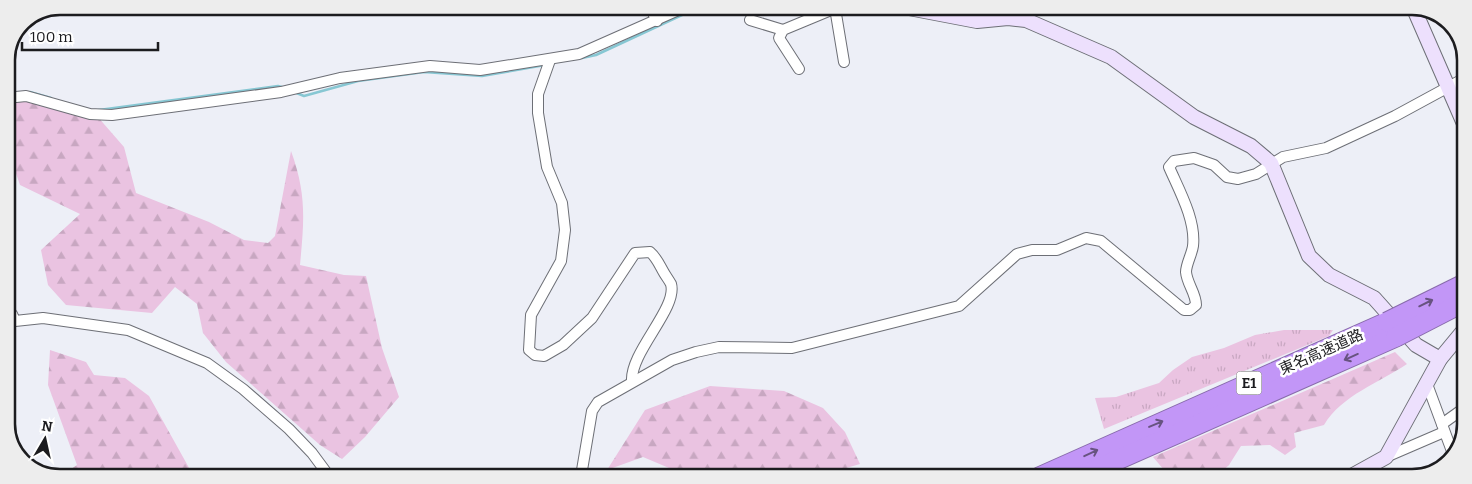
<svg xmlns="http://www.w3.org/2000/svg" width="1472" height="484" viewBox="0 0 1472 484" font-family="Bitter,'Noto Sans JP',serif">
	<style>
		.grass { fill: url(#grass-tufts) }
		.forest { fill: url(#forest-firs) }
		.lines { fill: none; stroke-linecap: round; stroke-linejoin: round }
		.stream { stroke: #87c7d3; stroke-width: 2.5 }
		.street-casing { stroke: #6d6f76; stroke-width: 12 }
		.secondary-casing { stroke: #6d6f76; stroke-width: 16 }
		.highway-casing { stroke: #886bab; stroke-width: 21 }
		.street { stroke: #fff; stroke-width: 10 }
		.secondary { stroke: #ede0fd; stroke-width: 14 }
		.highway { stroke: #c296f7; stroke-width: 19 }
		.highway-bridge-casing { stroke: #886bab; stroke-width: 21; stroke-linecap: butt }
		.highway-bridge { stroke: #c296f7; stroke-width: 19 }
		.oneway { stroke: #675380 }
		.labels { text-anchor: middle; stroke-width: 5; stroke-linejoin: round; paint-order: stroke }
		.shield { fill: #fff; stroke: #606062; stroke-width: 1 }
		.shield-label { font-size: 14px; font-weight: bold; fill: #1c1c1f }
		.street-label { font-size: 15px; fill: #1c1c1f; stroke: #fff }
		.rim { fill: none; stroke: #1c1c1f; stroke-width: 2.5 }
	</style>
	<defs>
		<pattern id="grass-tufts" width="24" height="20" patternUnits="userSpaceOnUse" patternTransform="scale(1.25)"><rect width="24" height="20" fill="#eac3e1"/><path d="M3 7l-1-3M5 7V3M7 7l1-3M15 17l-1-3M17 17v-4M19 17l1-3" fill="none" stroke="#c8a7c1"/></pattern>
		<pattern id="forest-firs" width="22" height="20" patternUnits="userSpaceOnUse" patternTransform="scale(1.25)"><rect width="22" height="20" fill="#eac3e1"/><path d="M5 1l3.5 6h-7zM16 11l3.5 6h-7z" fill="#c8a7c1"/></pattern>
	</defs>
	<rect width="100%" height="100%" fill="#edeff7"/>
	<!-- grass -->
	<polygon class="grass" points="1284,330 1333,330 1329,336 1104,429 1095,398 1116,397 1159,383 1173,370 1192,357 1224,348 1255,335"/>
	<!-- forest -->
	<g class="forest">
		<path d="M6,93l91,23 27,31 12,46 73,29 35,18 24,3 7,-7 16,-85c16,44 13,70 9,114l44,10 22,1 16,72 17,49 -34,40 -23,22 -22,-14 -94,-83 -23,-29 -6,-29 -22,-17 -23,26 -86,-8 -18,-20 -7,-35 39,-36 -60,-29 -9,-26h-5z"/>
		<polygon points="50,350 86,362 94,375 125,378 149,396 193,475 62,475 77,465 48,385"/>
		<path d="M1395,352l12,12c-28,19 -65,31 -83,61l-30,8 2,14 -11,8 -15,-10 -29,1 -12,19 -13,12h-46l-17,-20z"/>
		<polygon points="710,386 784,391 823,408 845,432 860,464 815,477 688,476 643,457 607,470 645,410"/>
	</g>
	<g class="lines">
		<!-- stream -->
		<g class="stream">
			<polyline points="884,8 907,13"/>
			<polyline points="582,58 596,55 697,8"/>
			<polyline points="30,92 51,98"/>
			<polyline points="294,92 304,96 358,81 424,72 482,76 545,65"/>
			<polyline points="99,110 278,86 282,87"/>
		</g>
		<!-- street casing -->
		<g class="street-casing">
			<g id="street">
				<polyline points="650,7 657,21"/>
				<polyline points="835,8 844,62"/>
				<polyline points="974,8 977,21"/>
				<polyline points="750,20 783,30"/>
				<path d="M550,60l-12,34v19l9,54 15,36 3,27 -4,31 -30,54 -2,35 6,5 9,1 19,-11 29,-27 43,-65 15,-1c6,5 9,12 13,19 2,4 6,9 8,13 7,24 -41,68 -39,97"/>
				<polyline points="799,69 779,38 783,30 836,8"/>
				<polyline points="6,98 26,96 90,114 112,115 281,92 340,78 430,66 480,70 579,54 683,8"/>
				<polyline points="6,313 12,314 15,321 43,318 128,330 207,363 243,389 289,429 312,453 329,476"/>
				<polyline points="1427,384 1453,454"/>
				<polyline points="1442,424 1463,409"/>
				<polyline points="1386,457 1444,432"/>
				<path d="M581,476l11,-65 6,-9 74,-42 24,-8 23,-5 73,1 167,-42 58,-52 15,-4h25l29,-12 15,3 83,69h6l6,-5c0,-12 -9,-21 -10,-33 0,-8 6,-18 7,-26 3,-26 -14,-56 -24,-79l5,-6 20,-3 20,7 13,12 11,2 18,-5 27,-17 43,-9 69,-32 70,-38"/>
			</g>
		</g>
		<!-- secondary casing -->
		<g class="secondary-casing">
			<g id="secondary">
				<polyline points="909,8 977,21 1008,18 1026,20 1111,57 1194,117 1251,146 1271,163 1309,256 1329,275 1374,298 1416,345 1440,359"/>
				<polyline points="1414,9 1465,126"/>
				<polyline points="1348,478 1386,457 1440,359 1464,330"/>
			</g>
		</g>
		<!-- highway casing -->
		<g class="highway-casing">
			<g id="highway">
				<polyline points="1039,477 1387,322"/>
				<polyline points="1079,477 1396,337"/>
			</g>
		</g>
		<!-- street -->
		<use href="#street" class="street"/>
		<!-- secondary -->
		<use href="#secondary" class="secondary"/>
		<!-- highway -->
		<use href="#highway" class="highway"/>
		<!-- highway-bridge casing -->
		<g class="highway-bridge-casing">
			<g id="highway-bridge">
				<polyline points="1387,322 1464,284"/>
				<polyline points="1396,337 1464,302"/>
			</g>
		</g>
		<!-- highway-bridge -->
		<use href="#highway-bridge" class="highway-bridge"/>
	</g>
	<!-- one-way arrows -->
	<defs><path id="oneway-shaft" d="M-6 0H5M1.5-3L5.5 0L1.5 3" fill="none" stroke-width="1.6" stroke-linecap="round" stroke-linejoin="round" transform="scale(1.25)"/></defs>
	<g class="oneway">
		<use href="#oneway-shaft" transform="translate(1426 303) rotate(-26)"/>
		<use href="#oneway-shaft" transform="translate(1351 357) rotate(156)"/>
		<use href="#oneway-shaft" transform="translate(1156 424) rotate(-23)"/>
		<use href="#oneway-shaft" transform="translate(1091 453) rotate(-25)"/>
	</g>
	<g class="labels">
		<!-- shield labels -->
		<rect class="shield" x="1236.5" y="371.5" width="25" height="23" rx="4"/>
		<g class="shield-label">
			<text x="1249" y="388">E1</text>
		</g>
		<!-- street labels -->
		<g class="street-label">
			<text transform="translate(1321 352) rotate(-24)" y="5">東名高速道路</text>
		</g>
	</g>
	<!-- crop -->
	<path d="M0 0H1472V484H0ZM60 15H1412A45 45 0 0 1 1457 60V424A45 45 0 0 1 1412 469H60A45 45 0 0 1 15 424V60A45 45 0 0 1 60 15Z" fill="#ededed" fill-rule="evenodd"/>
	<path class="rim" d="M60 15H1412A45 45 0 0 1 1457 60V424A45 45 0 0 1 1412 469H60A45 45 0 0 1 15 424V60A45 45 0 0 1 60 15Z"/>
	<!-- north arrow -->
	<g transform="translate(45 439) rotate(9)" stroke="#ffffff" stroke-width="4" paint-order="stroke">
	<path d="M0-4L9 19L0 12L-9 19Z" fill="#1c1c1f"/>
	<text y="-8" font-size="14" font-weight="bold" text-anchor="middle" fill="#1c1c1f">N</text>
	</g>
	<!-- scale -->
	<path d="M22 42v8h136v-8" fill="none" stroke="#1c1c1f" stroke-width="2.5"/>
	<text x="30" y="42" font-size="15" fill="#1c1c1f" stroke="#ffffff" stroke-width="4" paint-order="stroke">100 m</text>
</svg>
